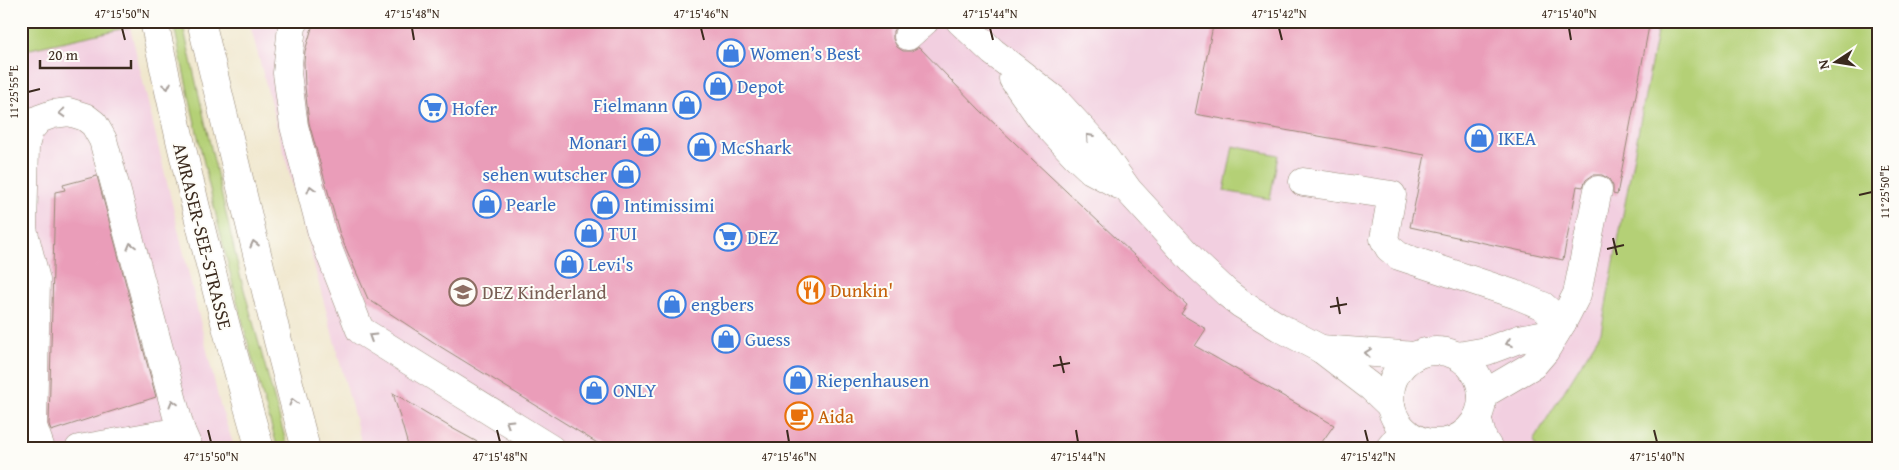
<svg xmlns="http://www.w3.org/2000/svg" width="1899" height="470" viewBox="0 0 1899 470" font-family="'Gentium Book Plus',serif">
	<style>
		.built { fill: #f2cfe0 }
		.green { fill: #b4d076; stroke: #787d4a }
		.building { fill: #ea9db9 }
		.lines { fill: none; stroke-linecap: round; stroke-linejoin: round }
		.minor-casing { stroke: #968876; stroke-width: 29 }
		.major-casing { stroke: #968876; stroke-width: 29 }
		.minor { stroke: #fff; stroke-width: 28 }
		.major { stroke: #fff; stroke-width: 28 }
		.oneway { stroke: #a79f9a }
		.ticks { fill: none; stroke: #3b2a1e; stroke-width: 2 }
		.labels { text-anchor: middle; stroke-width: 4; stroke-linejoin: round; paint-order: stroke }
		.shop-label { font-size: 19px; fill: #366cbe; stroke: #fdfcf7; text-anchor: start }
		.street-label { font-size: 19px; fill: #3b2a1e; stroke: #fdfcf7 }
		.food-label { font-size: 19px; fill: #c56008; stroke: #fdfcf7; text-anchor: start }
		.education-label { font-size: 19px; fill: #785e54; stroke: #fdfcf7; text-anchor: start }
		.neatline { fill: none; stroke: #3b2a1e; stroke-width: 2 }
		.ticks-label { font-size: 12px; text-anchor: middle; fill: #3b2a1e }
	</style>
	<rect width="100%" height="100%" fill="#fdfcf7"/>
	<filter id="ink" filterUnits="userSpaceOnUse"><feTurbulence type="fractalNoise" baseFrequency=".02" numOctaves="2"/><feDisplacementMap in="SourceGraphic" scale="10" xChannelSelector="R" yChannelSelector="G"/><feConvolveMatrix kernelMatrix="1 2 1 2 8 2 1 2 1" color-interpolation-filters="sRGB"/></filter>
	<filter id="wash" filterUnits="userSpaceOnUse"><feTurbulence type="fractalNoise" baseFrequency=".0096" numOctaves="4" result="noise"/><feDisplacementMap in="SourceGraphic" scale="20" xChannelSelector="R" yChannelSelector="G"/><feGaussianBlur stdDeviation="1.12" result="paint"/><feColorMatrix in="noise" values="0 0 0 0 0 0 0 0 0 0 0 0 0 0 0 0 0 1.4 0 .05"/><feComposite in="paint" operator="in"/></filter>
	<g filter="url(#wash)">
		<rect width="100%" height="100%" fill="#f0e7cd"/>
		<!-- built -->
		<g class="built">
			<polygon points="249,21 1659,21 1601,332 1533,441 1538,449 363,449"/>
			<polygon points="130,27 220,405 235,449 25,449 25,281 21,280 21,51"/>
		</g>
		<!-- green -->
		<g class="green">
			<polygon points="21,21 129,21 130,27 21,51"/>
			<path d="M173,21h9l58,254 48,174h-10c-42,-140 -75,-285 -105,-428z"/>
			<polygon points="1659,21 1878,21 1878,449 1538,449 1533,441 1601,332"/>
			<polygon points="1233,146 1278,155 1270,199 1224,191"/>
		</g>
		<g id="blocks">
			<!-- building -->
			<g class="building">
				<polygon points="314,21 895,21 898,24 893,31 893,39 897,47 903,51 911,51 919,47 980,110 1187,305 1181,314 1206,329 1195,346 1334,425 1317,449 607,449 441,347 368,299 340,235 309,123 305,87 304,62 305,51"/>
				<polygon points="1214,21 1650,21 1617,195 1613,194 1613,186 1609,179 1602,175 1593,175 1586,180 1583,187 1577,186 1563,260 1410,227 1425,155 1195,114"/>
				<polygon points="97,176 156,397 51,431 49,424 55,192 65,190 63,185"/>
				<polygon points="393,393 450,427 490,449 409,449"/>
			</g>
		</g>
	</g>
	<g filter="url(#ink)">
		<use href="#blocks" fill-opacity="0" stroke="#968876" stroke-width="1"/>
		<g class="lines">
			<!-- minor casing -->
			<g class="minor-casing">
				<g id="minor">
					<polyline points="295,21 292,26 287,73 294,126 322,233 360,330 551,449"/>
					<polyline points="960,21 993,52 1055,100 1093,141 1128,190 1194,262 1227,293 1241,304 1279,327 1321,349 1372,388 1391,406"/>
					<polyline points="908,36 925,21"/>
					<polyline points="1013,79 1040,117 1075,155 1091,170 1119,185"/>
					<polyline points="1303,182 1392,195 1384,239 1389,248 1399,256 1517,295 1543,306 1562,323"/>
					<polyline points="1321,349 1415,356"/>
					<circle cx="1436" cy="397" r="46"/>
					<polyline points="1458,356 1487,351 1519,339 1556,332"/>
					<polyline points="1482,395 1533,365 1545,351 1562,323 1577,294 1598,190"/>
					<polyline points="1477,418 1483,439 1489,449"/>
					<polyline points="41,449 33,426 36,280 23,229 25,146 29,131 39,119 53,114 69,112 85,117 94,124 103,140 181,431 189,449"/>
					<polyline points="79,449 181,431"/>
					<polyline points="1389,449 1404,430"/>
				</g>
			</g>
			<!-- major casing -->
			<g class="major-casing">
				<g id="major">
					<path d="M154,21c30,144 65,287 106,428"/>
					<polyline points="201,21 278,341 306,449"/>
				</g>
			</g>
			<!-- minor -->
			<use href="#minor" class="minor"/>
			<!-- major -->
			<use href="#major" class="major"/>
		</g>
		<!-- one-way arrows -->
		<defs><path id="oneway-chevron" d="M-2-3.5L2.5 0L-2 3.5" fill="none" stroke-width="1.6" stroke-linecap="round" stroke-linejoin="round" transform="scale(1.25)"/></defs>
		<g class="oneway">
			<use href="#oneway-chevron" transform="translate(167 86) rotate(78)"/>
			<use href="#oneway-chevron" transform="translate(62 113) rotate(177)"/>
			<use href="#oneway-chevron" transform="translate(1089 137) rotate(-132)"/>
			<use href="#oneway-chevron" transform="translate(311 189) rotate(-105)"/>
			<use href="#oneway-chevron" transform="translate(254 244) rotate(-104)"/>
			<use href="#oneway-chevron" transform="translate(131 246) rotate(-105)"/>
			<use href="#oneway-chevron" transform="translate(372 337) rotate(-148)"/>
			<use href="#oneway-chevron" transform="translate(1509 343) rotate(160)"/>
			<use href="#oneway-chevron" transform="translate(1368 353) rotate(-174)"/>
			<use href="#oneway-chevron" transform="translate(293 402) rotate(-105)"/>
			<use href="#oneway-chevron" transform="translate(173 403) rotate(-105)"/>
			<use href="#oneway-chevron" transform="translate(509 423) rotate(-148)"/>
		</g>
	</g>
	<!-- ticks -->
	<path class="ticks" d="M122,28l3,12M412,28l2,12M701,28l3,12M990,28l3,12M1279,28l3,12M1569,28l2,12M28,92l12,-3M1859,195l13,-3M1613,238l4,17M1607,249l17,-4M1337,297l3,17M1330,307l17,-3M1060,356l4,17M1053,366l17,-3M208,430l3,12M497,430l3,12M787,430l2,12M1076,430l2,12M1365,430l3,12M1654,430l3,12"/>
	<!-- icons -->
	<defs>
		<g id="shop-ring" transform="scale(1.4375)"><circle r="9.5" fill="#fdfcf7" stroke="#3f7fe0" stroke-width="1.5"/><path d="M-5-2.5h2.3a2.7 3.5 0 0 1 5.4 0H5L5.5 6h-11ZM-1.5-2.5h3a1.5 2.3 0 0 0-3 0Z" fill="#3f7fe0"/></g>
		<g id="supermarket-ring" transform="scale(1.4375)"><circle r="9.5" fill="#fdfcf7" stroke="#3f7fe0" stroke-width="1.5"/><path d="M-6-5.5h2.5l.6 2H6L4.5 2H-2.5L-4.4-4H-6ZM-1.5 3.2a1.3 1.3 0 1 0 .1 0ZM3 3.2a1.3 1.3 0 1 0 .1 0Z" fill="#3f7fe0"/></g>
		<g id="restaurant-ring" transform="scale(1.4375)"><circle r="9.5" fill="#fdfcf7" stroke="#e8710a" stroke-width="1.5"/><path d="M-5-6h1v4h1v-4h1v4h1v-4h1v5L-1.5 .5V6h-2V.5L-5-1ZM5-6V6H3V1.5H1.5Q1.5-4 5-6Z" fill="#e8710a"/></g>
		<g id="school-ring" transform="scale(1.4375)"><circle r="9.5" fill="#fdfcf7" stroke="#8d6e63" stroke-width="1.5"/><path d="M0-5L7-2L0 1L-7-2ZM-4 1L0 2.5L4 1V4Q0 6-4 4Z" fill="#8d6e63"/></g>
		<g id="cafe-ring" transform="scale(1.4375)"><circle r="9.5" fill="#fdfcf7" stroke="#e8710a" stroke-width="1.5"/><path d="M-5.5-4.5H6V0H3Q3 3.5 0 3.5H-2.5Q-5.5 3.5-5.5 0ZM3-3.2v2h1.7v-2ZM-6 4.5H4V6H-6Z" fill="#e8710a"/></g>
	</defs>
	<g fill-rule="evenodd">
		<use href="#shop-ring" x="731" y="53"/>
		<use href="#shop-ring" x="718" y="86"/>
		<use href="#shop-ring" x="687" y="105"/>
		<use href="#supermarket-ring" x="433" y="108"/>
		<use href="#shop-ring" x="1479" y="138"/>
		<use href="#shop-ring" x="646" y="142"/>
		<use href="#shop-ring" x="702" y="147"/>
		<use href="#shop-ring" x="626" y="174"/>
		<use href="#shop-ring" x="487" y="204"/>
		<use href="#shop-ring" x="605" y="205"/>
		<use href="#shop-ring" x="589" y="233"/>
		<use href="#supermarket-ring" x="728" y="237"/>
		<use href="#shop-ring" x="569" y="264"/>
		<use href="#restaurant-ring" x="811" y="290"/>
		<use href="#school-ring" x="463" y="292"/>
		<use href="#shop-ring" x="672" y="304"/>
		<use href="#shop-ring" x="726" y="339"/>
		<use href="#shop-ring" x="798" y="380"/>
		<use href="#shop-ring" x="594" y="390"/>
		<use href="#cafe-ring" x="799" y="416"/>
	</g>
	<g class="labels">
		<!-- shop labels -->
		<g class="shop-label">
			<text x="750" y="60">Women’s Best</text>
			<text x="737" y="93">Depot</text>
			<text x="668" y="112" text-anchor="end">Fielmann</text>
			<text x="452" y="115">Hofer</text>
			<text x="1498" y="145">IKEA</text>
			<text x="627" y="149" text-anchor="end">Monari</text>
			<text x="721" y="154">McShark</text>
			<text x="607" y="181" text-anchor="end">sehen wutscher</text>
			<text x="506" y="211">Pearle</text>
			<text x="624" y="212">Intimissimi</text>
			<text x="608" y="240">TUI</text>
			<text x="747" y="244">DEZ</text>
			<text x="588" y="271">Levi's</text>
			<text x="691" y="311">engbers</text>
			<text x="745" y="346">Guess</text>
			<text x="817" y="387">Riepenhausen</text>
			<text x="613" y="397">ONLY</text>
		</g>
		<!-- street labels -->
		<g class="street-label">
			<text transform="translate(203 236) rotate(76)" y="7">AMRASER-SEE-STRASSE</text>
		</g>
		<!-- food labels -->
		<g class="food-label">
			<text x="830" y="297">Dunkin'</text>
			<text x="818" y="423">Aida</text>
		</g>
		<!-- education labels -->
		<g class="education-label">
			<text x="482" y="299">DEZ Kinderland</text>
		</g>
	</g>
	<!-- margin -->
	<rect width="1899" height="470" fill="none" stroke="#fdfcf7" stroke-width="55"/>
	<!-- north arrow -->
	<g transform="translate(1836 62) rotate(258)" stroke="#fdfcf7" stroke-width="4" paint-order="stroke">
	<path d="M0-4L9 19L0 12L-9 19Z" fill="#3b2a1e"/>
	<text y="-8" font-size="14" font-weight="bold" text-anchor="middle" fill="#3b2a1e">N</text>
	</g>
	<!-- scale -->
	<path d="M40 60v8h91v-8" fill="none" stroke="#3b2a1e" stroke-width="2.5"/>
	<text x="48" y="60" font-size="15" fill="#3b2a1e" stroke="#fdfcf7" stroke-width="4" paint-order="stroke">20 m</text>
	<rect x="28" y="28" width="1844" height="414" class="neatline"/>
	<g class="ticks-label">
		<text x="122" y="18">47°15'50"N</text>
		<text x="412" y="18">47°15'48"N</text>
		<text x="701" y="18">47°15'46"N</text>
		<text x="990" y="18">47°15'44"N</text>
		<text x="1279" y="18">47°15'42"N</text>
		<text x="1569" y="18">47°15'40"N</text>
		<text transform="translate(14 92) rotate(-90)" y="4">11°25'55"E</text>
		<text transform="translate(1885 192) rotate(-90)" y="4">11°25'50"E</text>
		<text x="211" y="461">47°15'50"N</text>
		<text x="500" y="461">47°15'48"N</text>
		<text x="789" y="461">47°15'46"N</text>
		<text x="1078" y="461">47°15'44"N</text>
		<text x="1368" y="461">47°15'42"N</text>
		<text x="1657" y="461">47°15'40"N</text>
	</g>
</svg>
